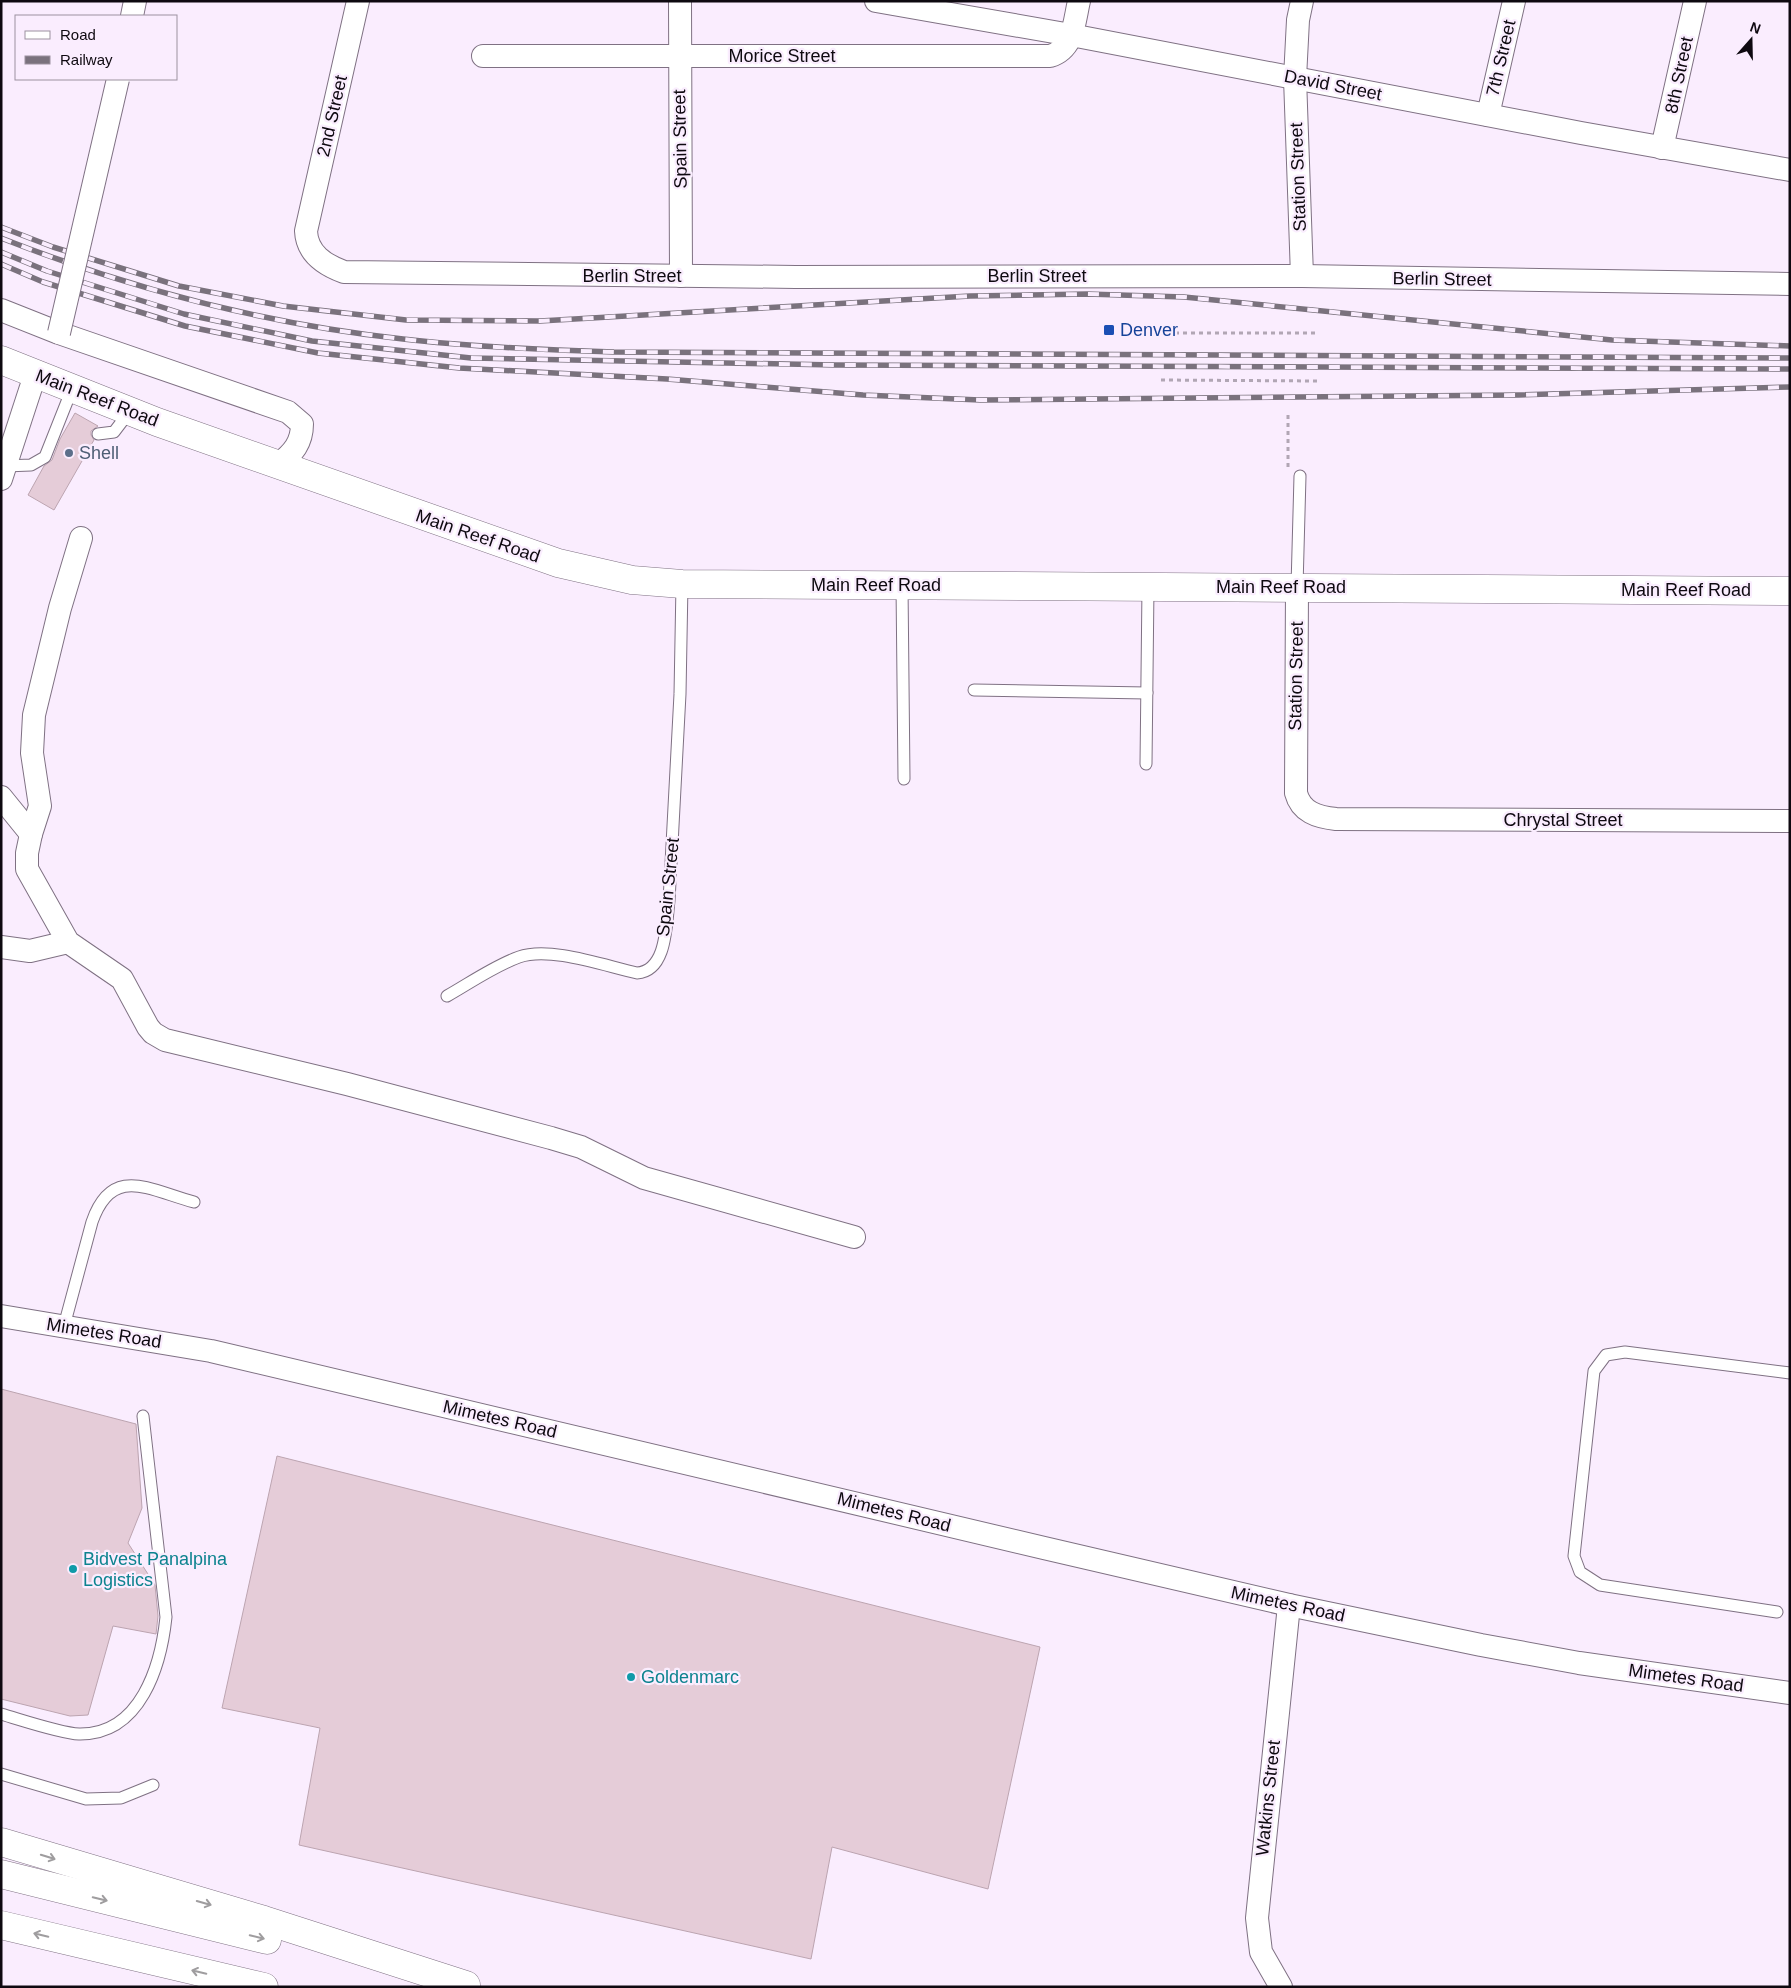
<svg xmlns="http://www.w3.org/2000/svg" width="1791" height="1988" viewBox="0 0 1791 1988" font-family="Arial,sans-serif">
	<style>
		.building { fill: #e5ccd8; stroke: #bca4b0 }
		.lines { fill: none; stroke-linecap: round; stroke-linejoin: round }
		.service-casing { stroke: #7f7183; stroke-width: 13 }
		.minor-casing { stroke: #7f7183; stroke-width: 24 }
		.primary-casing { stroke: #7f7183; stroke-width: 29 }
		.motorway-casing { stroke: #7f7183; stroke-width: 29 }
		.path { stroke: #b1a6b4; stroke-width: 3; stroke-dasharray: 4 4; stroke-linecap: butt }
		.service { stroke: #fff; stroke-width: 11 }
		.minor { stroke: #fff; stroke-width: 22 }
		.primary { stroke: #fff; stroke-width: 28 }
		.motorway { stroke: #fff; stroke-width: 28 }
		.rail-casing { stroke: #7a727d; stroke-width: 5.5 }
		.rail { stroke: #faedfe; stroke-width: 4; stroke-dasharray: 11; stroke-linecap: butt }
		.minor-bridge-casing { stroke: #7f7183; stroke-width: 24; stroke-linecap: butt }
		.minor-bridge { stroke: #fff; stroke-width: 22 }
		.oneway { stroke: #9f9d9f }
		.transit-dot { fill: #1a4fb4; stroke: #faedfe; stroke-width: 2 }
		.service-dot { fill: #5c6f8a; stroke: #faedfe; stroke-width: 2 }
		.culture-dot { fill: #0f9aa8; stroke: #faedfe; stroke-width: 2 }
		.labels { text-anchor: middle; stroke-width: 4.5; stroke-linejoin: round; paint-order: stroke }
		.street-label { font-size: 18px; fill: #0e0910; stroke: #faedfe }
		.transit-label { font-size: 18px; fill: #164399; stroke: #faedfe; text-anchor: start }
		.service-label { font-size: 18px; fill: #4e5e75; stroke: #faedfe; text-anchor: start }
		.culture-label { font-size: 18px; fill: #0d838f; stroke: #faedfe; text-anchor: start }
	</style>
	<rect width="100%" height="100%" fill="#faedfe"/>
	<!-- building -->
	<g class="building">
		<polygon points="75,413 98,426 91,431 91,435 94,440 54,510 28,495 44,466 52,460 60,439"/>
		<polygon points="1,1389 136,1424 142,1508 128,1543 155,1585 158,1616 156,1634 113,1626 88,1715 70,1716 1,1699"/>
		<polygon points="277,1456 1040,1647 988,1889 832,1847 811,1959 299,1845 320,1728 222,1708"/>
	</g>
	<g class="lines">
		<!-- service casing -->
		<g class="service-casing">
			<g id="service">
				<polyline points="98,434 114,432 130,411"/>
				<polyline points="5,466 31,465 45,457 72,389"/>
				<polyline points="902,585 904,779"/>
				<polyline points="1297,587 1300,476"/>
				<polyline points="974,690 1147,693"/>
				<polyline points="1146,764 1148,587"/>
				<path d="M447,996c23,-13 47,-30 72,-39 31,-11 86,9 118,16 30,-2 29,-48 32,-72l11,-207 2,-110"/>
				<path d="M64,1326l28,-104c20,-58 57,-32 102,-20"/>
				<polyline points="1777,1612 1600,1585 1580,1572 1574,1556 1594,1371 1606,1355 1625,1352 1790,1373"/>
				<path d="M1,1714c21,6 59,19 78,20 62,1 82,-69 87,-117l-23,-201"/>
				<polyline points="1,1774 86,1799 121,1798 153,1785"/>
			</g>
		</g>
		<!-- minor casing -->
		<g class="minor-casing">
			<g id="minor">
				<path d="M358,1l-52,230c1,23 19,34 38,41l452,5 506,-1 488,8"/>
				<polyline points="680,1 681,276"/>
				<polyline points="876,1 1071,35 1581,133 1790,170"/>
				<polyline points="1302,1 1298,20 1295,78 1302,276"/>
				<polyline points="132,16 135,1"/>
				<path d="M483,56h567c24,-7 24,-34 29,-55"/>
				<polyline points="1488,115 1514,1"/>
				<polyline points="1662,148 1695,1"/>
				<path d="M1,310l58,23 229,79 14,12c0,19 -9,29 -23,40"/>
				<polyline points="1,479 35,375"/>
				<path d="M1297,587l-1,206c5,19 21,24 40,26l454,2"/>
				<polyline points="1,797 31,834 27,853 27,869 68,942 122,979 148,1027 153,1033 165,1040 347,1084 551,1138 581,1147 644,1178 854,1237"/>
				<polyline points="31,834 40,806 32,753 34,715 60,608 81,538"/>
				<polyline points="1,947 30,951 68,942"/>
				<polyline points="1,1316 211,1351 1044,1548 1289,1605 1481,1645 1579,1663 1790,1693"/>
				<polyline points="1281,1987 1261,1952 1257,1918 1289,1605"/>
			</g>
		</g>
		<!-- primary casing -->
		<g class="primary-casing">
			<polyline id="primary" points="1,360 157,422 558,563 632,580 682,584 1790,591"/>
		</g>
		<!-- motorway casing -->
		<g class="motorway-casing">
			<g id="motorway">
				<polyline points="1,1842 264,1920 466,1985"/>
				<polyline points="1,1874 267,1940"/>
				<polyline points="1,1925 264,1987"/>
			</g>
		</g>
		<!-- path -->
		<g class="path">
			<polyline points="1159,333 1317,333"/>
			<polyline points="1161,380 1318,381"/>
			<polyline points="1288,415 1288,469"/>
		</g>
		<!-- service -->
		<use href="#service" class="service"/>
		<!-- minor -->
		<use href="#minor" class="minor"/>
		<!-- primary -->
		<use href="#primary" class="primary"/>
		<!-- motorway -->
		<use href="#motorway" class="motorway"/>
		<!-- rail casing -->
		<g class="rail-casing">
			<g id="rail">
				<polyline points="1,227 53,247 179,286 283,306 406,320 540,321 970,296 1087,294 1184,297 1612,340 1790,346"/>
				<path d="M1,238c130,51 264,86 402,101 70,8 141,11 211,13l1176,6"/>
				<polyline points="1,252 47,271 184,314 312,341 471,358 835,365 1790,369"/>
				<polyline points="1,264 43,282 185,326 318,353 459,368 667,379 863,395 980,400 1519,395 1790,387"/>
			</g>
		</g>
		<!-- rail -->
		<use href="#rail" class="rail"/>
		<!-- minor-bridge casing -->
		<g class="minor-bridge-casing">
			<polyline id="minor-bridge" points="59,333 118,79"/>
		</g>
		<!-- minor-bridge -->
		<use href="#minor-bridge" class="minor-bridge"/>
	</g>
	<!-- one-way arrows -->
	<defs><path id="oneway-shaft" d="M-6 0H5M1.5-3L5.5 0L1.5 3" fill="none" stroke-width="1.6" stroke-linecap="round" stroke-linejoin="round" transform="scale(1.25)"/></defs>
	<g class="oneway">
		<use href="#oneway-shaft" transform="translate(48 1857) rotate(17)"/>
		<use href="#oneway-shaft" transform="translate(100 1899) rotate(14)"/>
		<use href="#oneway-shaft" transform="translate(204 1903) rotate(16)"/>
		<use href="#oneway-shaft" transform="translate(41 1935) rotate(-167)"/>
		<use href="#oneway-shaft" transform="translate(257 1937) rotate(14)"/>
		<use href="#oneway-shaft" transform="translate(199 1972) rotate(-167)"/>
	</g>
	<!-- markers -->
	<rect class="transit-dot" x="1103" y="324" width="12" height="12" rx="2.5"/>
	<circle class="service-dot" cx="69" cy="453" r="5"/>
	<g class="culture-dot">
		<circle cx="73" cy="1569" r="5"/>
		<circle cx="631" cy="1677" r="5"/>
	</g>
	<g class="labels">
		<!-- street labels -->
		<g class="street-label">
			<text x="782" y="62">Morice Street</text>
			<text transform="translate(1501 58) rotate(-77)" y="6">7th Street</text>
			<text transform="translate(1679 75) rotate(-78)" y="6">8th Street</text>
			<text transform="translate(1333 85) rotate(11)" y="6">David Street</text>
			<text transform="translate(332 116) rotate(-77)" y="6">2nd Street</text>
			<text transform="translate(680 139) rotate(-91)" y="6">Spain Street</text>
			<text transform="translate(1298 177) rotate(-92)" y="6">Station Street</text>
			<text x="632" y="282">Berlin Street</text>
			<text x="1037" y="282">Berlin Street</text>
			<text transform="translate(1442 279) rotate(1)" y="6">Berlin Street</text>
			<text transform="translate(97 398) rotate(21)" y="6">Main Reef Road</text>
			<text transform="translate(478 536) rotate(19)" y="6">Main Reef Road</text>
			<text x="876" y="591">Main Reef Road</text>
			<text x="1281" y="593">Main Reef Road</text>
			<text x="1686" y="596">Main Reef Road</text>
			<text transform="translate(1296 676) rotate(-89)" y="6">Station Street</text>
			<text x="1563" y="826">Chrystal Street</text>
			<text transform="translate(668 887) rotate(-84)" y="6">Spain Street</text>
			<text transform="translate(104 1333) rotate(9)" y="6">Mimetes Road</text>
			<text transform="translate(500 1419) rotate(13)" y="6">Mimetes Road</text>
			<text transform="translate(894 1512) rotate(14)" y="6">Mimetes Road</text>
			<text transform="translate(1288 1604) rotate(12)" y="6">Mimetes Road</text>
			<text transform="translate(1686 1678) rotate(8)" y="6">Mimetes Road</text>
			<text transform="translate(1268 1798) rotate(-84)" y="6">Watkins Street</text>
		</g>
		<!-- transit labels -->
		<g class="transit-label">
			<text x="1120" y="336">Denver</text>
		</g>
		<!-- service labels -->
		<g class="service-label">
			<text x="79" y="459">Shell</text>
		</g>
		<!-- culture labels -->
		<g class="culture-label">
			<text x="83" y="1565">Bidvest Panalpina<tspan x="83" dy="21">Logistics</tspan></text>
			<text x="641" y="1683">Goldenmarc</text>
		</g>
	</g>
	<!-- border -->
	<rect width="1791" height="1988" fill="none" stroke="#0e0910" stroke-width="5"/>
	<!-- legend -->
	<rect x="15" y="15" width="162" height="65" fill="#faedfe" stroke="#9c929f"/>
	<rect x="25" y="31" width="25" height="8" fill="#ffffff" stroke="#9c929f"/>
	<text x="60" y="40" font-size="15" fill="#0e0910">Road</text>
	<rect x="25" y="56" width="25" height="8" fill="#7a727d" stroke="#9c929f"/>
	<text x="60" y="65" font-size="15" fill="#0e0910">Railway</text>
	<!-- north arrow -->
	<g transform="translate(1751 40) rotate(20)" stroke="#faedfe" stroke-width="4" paint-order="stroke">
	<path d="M0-4L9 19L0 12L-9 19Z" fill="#0e0910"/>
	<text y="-8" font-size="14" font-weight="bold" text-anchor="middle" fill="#0e0910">N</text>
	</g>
</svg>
